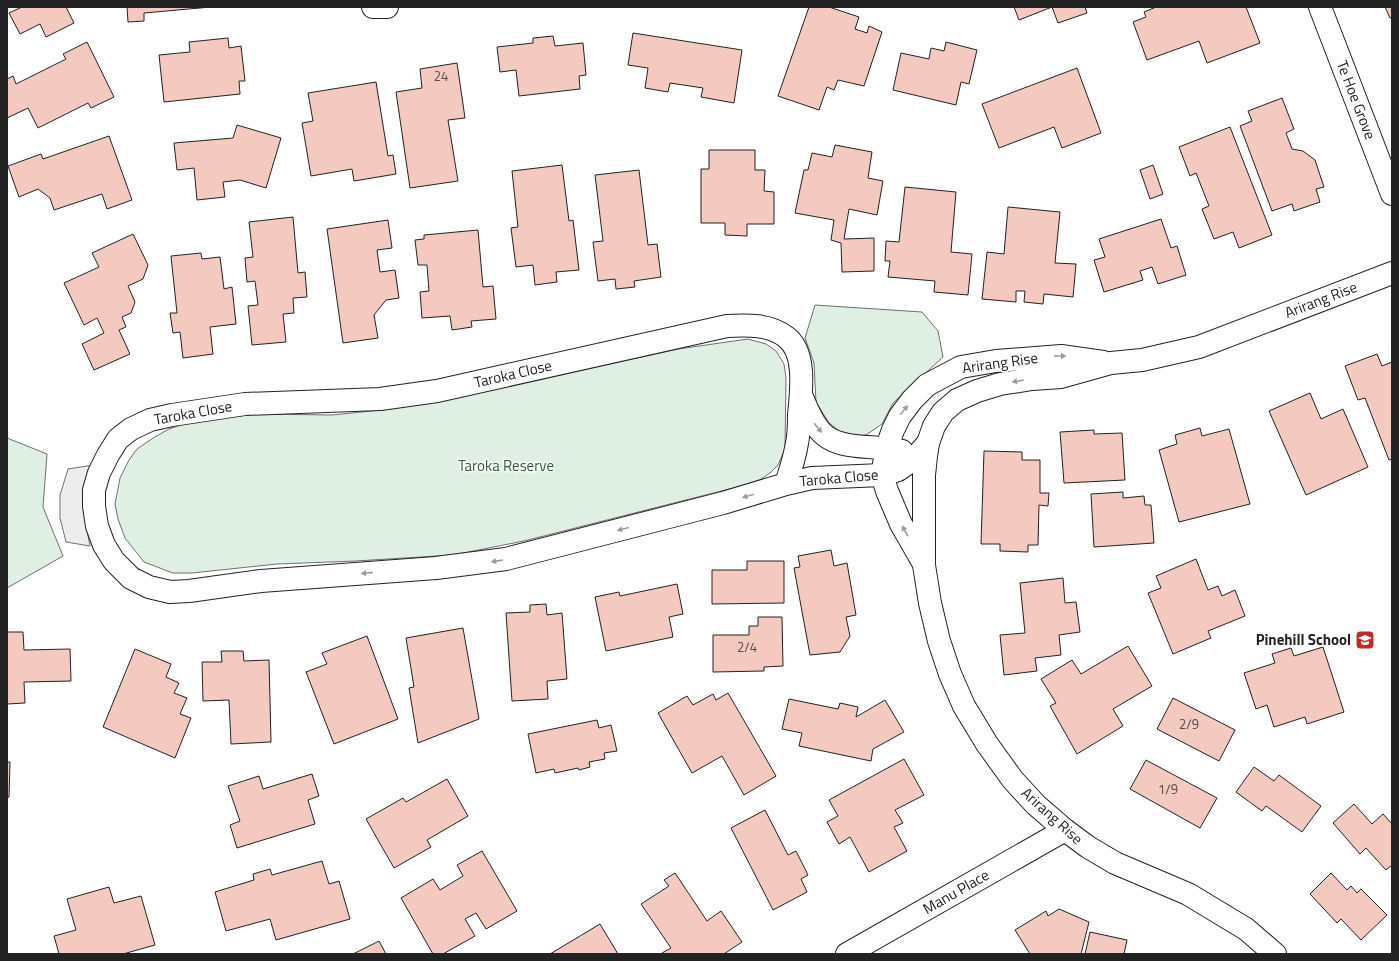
<svg xmlns="http://www.w3.org/2000/svg" width="1399" height="961" viewBox="0 0 1399 961" font-family="'Titillium Web',sans-serif">
	<style>
		.green { fill: #e0efe3; stroke: #6f6f6f }
		.parking { fill: #ededed; stroke: #6f6f6f }
		.building { fill: #f3c9c0; stroke: #222 }
		.lines { fill: none; stroke-linecap: round; stroke-linejoin: round }
		.minor-casing { stroke: #222; stroke-width: 24 }
		.minor { stroke: #fff; stroke-width: 22 }
		.oneway { fill: #9c9c9c }
		.labels { text-anchor: middle; stroke-width: 3; stroke-linejoin: round; paint-order: stroke }
		.number-label { font-size: 13px; fill: #564c4a }
		.street-label { font-size: 15px; fill: #222; stroke: #fff }
		.park-label { font-size: 15px; fill: #2f5e38; stroke: #fff }
		.poi-label { font-size: 15px; font-weight: bold; fill: #222; stroke: #fff; text-anchor: end }
	</style>
	<rect width="100%" height="100%" fill="#fff"/>
	<!-- green -->
	<g class="green">
		<polygon points="815,305 922,312 938,331 943,357 893,403 882,424 866,435 846,436 829,423 816,402 814,363 805,338"/>
		<polygon points="748,339 766,344 776,351 784,364 786,378 785,449 778,465 770,473 757,482 524,541 453,555 356,561 277,564 192,573 173,573 144,562 125,538 118,519 115,504 120,478 129,460 137,449 153,438 169,429 190,422 255,414 332,415 391,409 448,399 678,349"/>
		<polygon points="7,438 47,454 43,507 63,556 7,588"/>
	</g>
	<!-- parking -->
	<polygon class="parking" points="93,465 85,520 90,546 66,542 60,518 60,495 68,469"/>
	<!-- building -->
	<g class="building">
		<polygon points="22,7 66,7 74,23 46,37 40,24 20,34 9,13"/>
		<polygon points="127,7 211,7 144,13 144,21 128,22"/>
		<polygon points="809,7 829,7 859,17 855,29 867,33 869,26 882,32 864,86 838,80 834,90 827,87 819,110 778,96"/>
		<polygon points="1014,7 1085,7 1087,13 1058,23 1052,7 1019,20"/>
		<polygon points="1156,7 1246,7 1260,43 1207,63 1199,41 1147,60 1133,22 1146,17 1144,12"/>
		<polygon points="1385,7 1392,7 1392,18 1390,18"/>
		<polygon points="633,33 742,50 734,103 701,97 703,88 670,83 668,92 645,88 648,68 628,65"/>
		<polygon points="553,36 555,46 583,43 586,75 579,76 580,89 519,96 516,70 500,72 497,47 533,43 533,38"/>
		<polygon points="228,38 229,48 241,46 245,81 239,81 240,94 164,102 159,55 190,52 189,42"/>
		<polygon points="87,42 114,97 91,108 88,103 38,128 28,108 7,118 7,79 13,76 16,84 66,59 63,54"/>
		<polygon points="946,42 977,50 969,84 961,82 956,105 893,90 901,53 929,59 931,48 944,51"/>
		<polygon points="457,63 465,118 448,120 458,181 410,188 396,92 422,88 420,69"/>
		<polygon points="1077,68 1101,133 1062,148 1054,127 999,148 982,104"/>
		<polygon points="376,82 388,156 393,155 396,174 354,181 352,169 311,176 302,123 313,121 308,93"/>
		<polygon points="1282,98 1294,129 1286,133 1292,149 1303,151 1315,160 1324,187 1316,189 1320,202 1294,211 1292,204 1272,211 1240,126 1252,121 1248,111"/>
		<polygon points="237,125 281,138 266,188 240,180 223,182 225,197 197,200 194,168 177,170 174,143 233,138"/>
		<polygon points="1230,127 1272,235 1239,248 1233,232 1214,239 1202,209 1209,206 1196,173 1190,176 1179,147"/>
		<polygon points="109,136 132,200 107,209 102,194 54,210 50,198 38,189 19,197 8,166 41,154 43,159"/>
		<polygon points="835,145 872,152 868,178 883,181 877,215 849,209 844,239 874,238 874,271 842,272 841,243 831,240 834,220 795,213 804,170 808,170 812,153 832,157"/>
		<polygon points="709,150 755,150 755,170 765,170 764,191 774,192 774,224 747,224 747,236 725,235 725,223 701,223 701,169 709,169"/>
		<polygon points="562,165 569,221 573,220 579,270 556,272 557,282 535,285 533,265 516,267 511,228 518,227 512,171"/>
		<polygon points="1153,165 1163,194 1150,199 1140,170"/>
		<polygon points="639,170 648,245 657,244 661,277 634,281 635,287 616,289 615,279 598,281 593,242 603,241 595,175"/>
		<polygon points="905,187 956,192 951,252 972,254 968,295 934,292 935,281 888,277 890,261 885,261 886,241 899,242"/>
		<polygon points="1008,207 1060,212 1055,263 1076,264 1073,297 1044,294 1043,304 1024,302 1025,291 1016,291 1016,302 982,299 987,252 1004,254"/>
		<polygon points="293,217 298,273 305,272 307,297 293,298 294,313 283,314 286,342 252,345 248,306 258,305 255,281 247,282 245,258 253,257 249,222"/>
		<polygon points="1161,219 1171,248 1177,246 1186,275 1158,284 1152,267 1140,271 1143,280 1104,292 1094,260 1105,257 1099,239"/>
		<polygon points="388,220 392,248 377,250 380,272 395,270 399,298 386,300 374,315 378,338 343,343 327,229"/>
		<polygon points="478,230 483,287 493,286 496,319 471,321 472,327 452,330 450,316 422,318 420,292 429,291 427,265 418,265 415,240 424,239 424,235"/>
		<polygon points="133,234 148,265 143,279 128,286 135,302 131,313 122,317 126,327 119,330 130,354 94,370 82,344 104,333 97,318 84,325 64,283 99,267 92,253"/>
		<polygon points="201,253 202,259 220,257 224,289 232,287 236,324 210,327 213,354 183,358 180,332 173,333 170,313 177,313 171,256"/>
		<polygon points="1377,354 1382,366 1392,362 1392,459 1389,460 1365,398 1358,400 1345,366"/>
		<polygon points="1310,393 1321,419 1343,409 1368,467 1306,495 1269,411"/>
		<polygon points="1200,428 1202,436 1229,429 1250,504 1179,522 1159,450 1177,444 1175,435"/>
		<polygon points="1094,430 1094,434 1122,433 1125,480 1064,483 1060,432"/>
		<polygon points="984,451 1022,452 1022,460 1040,460 1040,493 1049,493 1048,506 1039,505 1038,545 1028,545 1028,552 1000,551 1000,544 981,544"/>
		<polygon points="1123,492 1123,498 1144,496 1145,505 1151,505 1154,543 1094,547 1091,494"/>
		<polygon points="831,550 834,566 847,563 856,615 846,617 850,636 840,652 810,655 794,568 800,567 798,556"/>
		<polygon points="1196,559 1208,590 1218,586 1222,596 1235,590 1245,616 1208,631 1211,638 1173,654 1148,593 1161,588 1156,576"/>
		<polygon points="747,561 784,561 784,603 712,604 712,570 747,570"/>
		<polygon points="1063,578 1065,603 1076,602 1080,632 1059,635 1061,655 1035,658 1037,671 1004,675 1000,635 1025,633 1020,583"/>
		<polygon points="677,584 683,614 669,617 673,637 606,651 595,597 619,592 620,596"/>
		<polygon points="546,604 547,615 562,613 567,679 547,681 548,699 512,701 506,613 530,612 530,605"/>
		<polygon points="758,617 782,617 783,666 764,667 764,671 713,672 713,635 749,635 749,626 758,626"/>
		<polygon points="463,628 479,719 418,743 409,688 414,687 406,638"/>
		<polygon points="7,632 23,632 24,650 70,649 71,681 24,682 25,703 7,704"/>
		<polygon points="367,636 398,719 334,744 306,672 327,664 322,653"/>
		<polygon points="1128,646 1152,686 1113,709 1123,726 1077,754 1050,706 1056,703 1041,679 1072,660 1081,674"/>
		<polygon points="1323,647 1344,712 1307,724 1305,717 1274,727 1267,705 1256,709 1244,673 1275,663 1272,654 1291,648 1294,656"/>
		<polygon points="135,649 171,664 166,677 179,683 174,693 187,698 180,714 191,718 175,758 103,727"/>
		<polygon points="221,651 243,651 244,661 269,660 271,742 231,744 229,700 203,701 202,662 222,662"/>
		<polygon points="728,693 776,776 744,795 722,756 692,773 658,713 687,696 693,705 713,694 716,700"/>
		<polygon points="1173,698 1235,730 1219,761 1157,729"/>
		<polygon points="789,699 838,709 840,703 858,707 856,717 885,700 904,732 873,749 871,761 799,746 802,733 782,729"/>
		<polygon points="597,720 599,728 611,725 617,751 604,753 605,759 589,762 590,767 579,770 578,768 555,773 554,769 536,773 528,734"/>
		<polygon points="904,759 924,795 895,810 903,823 894,827 907,851 869,872 850,837 839,844 827,822 838,816 829,800"/>
		<polygon points="1146,760 1217,798 1200,828 1130,789"/>
		<polygon points="7,762 10,762 9,797 7,797"/>
		<polygon points="1254,767 1274,781 1279,775 1321,806 1302,832 1266,806 1262,811 1236,792"/>
		<polygon points="312,774 319,796 308,800 315,824 237,848 230,825 240,821 228,786 259,776 263,789"/>
		<polygon points="447,779 468,816 427,840 431,847 394,868 366,819 403,798 406,802"/>
		<polygon points="1354,804 1372,824 1383,814 1392,824 1392,865 1386,870 1366,848 1360,854 1333,823"/>
		<polygon points="765,810 788,855 796,851 808,875 801,879 807,892 773,910 731,828"/>
		<polygon points="482,851 517,911 486,929 476,913 465,919 475,936 443,954 433,954 401,898 433,879 440,890 463,876 457,865"/>
		<polygon points="322,861 329,884 339,881 350,919 276,940 270,919 226,931 215,892 254,880 253,874 270,869 272,875"/>
		<polygon points="675,873 707,921 721,911 742,942 724,954 663,954 662,953 671,948 641,904 669,886 664,880"/>
		<polygon points="1331,873 1347,890 1351,886 1357,893 1361,889 1387,915 1361,940 1341,919 1337,923 1310,894"/>
		<polygon points="109,887 114,903 141,896 155,945 123,954 59,954 54,936 76,930 67,899"/>
		<polygon points="1059,909 1089,922 1081,954 1030,954 1015,930 1046,911 1048,916"/>
		<polygon points="600,924 618,954 550,954"/>
		<polygon points="1090,932 1127,940 1124,954 1085,954"/>
		<polygon points="379,941 386,954 353,954"/>
	</g>
	<g class="lines">
		<!-- minor casing -->
		<g class="minor-casing">
			<g id="minor">
				<polyline points="373,7 387,7"/>
				<polyline points="1320,7 1392,194"/>
				<path d="M802,397c15,38 24,48 66,50 13,1 21,1 34,4"/>
				<path d="M786,484c4,-13 9,-27 11,-41 2,-9 2,-19 2,-28 2,-22 8,-63 -13,-78 -16,-13 -39,-12 -59,-11l-290,65 -57,8 -135,5 -73,11 -22,5 -19,9 -13,10 -10,16 -9,18 -5,17v16l3,20 7,19 10,16 17,17 18,9 21,5 19,-1 72,-10 175,-13 70,-9 217,-56 63,-19 26,-6 70,-3 16,-5 16,-11 14,-16"/>
				<polyline points="924,564 901,524 887,491 882,475 887,447 893,430 900,416 912,400 927,385 961,367 996,361 1061,356 1103,362"/>
				<polyline points="847,954 1065,830"/>
				<polyline points="1275,954 1246,929 1188,894 1115,863 1088,847 1065,830 1036,805 1013,780 987,744 964,706 950,674 939,641 930,603 924,565 924,475 926,456 928,443 934,426 943,412 957,400 977,391 1000,384 1032,379 1061,377 1111,363 1142,360 1199,347 1392,273"/>
			</g>
		</g>
		<!-- minor -->
		<use href="#minor" class="minor"/>
	</g>
	<!-- one-way arrows -->
	<defs><path id="oneway-solid" d="M-6-.8H1V-3.2L6.5 0L1 3.2V.8H-6Z"/></defs>
	<g class="oneway">
		<use href="#oneway-solid" transform="translate(1060 356) rotate(1)"/>
		<use href="#oneway-solid" transform="translate(1018 381) rotate(170)"/>
		<use href="#oneway-solid" transform="translate(904 410) rotate(-52)"/>
		<use href="#oneway-solid" transform="translate(818 428) rotate(51)"/>
		<use href="#oneway-solid" transform="translate(748 496) rotate(164)"/>
		<use href="#oneway-solid" transform="translate(623 529) rotate(166)"/>
		<use href="#oneway-solid" transform="translate(905 531) rotate(-119)"/>
		<use href="#oneway-solid" transform="translate(497 561) rotate(171)"/>
		<use href="#oneway-solid" transform="translate(367 573) rotate(176)"/>
	</g>
	<!-- icons -->
	<defs>
		<g id="school-square" transform="scale(1)"><rect x="-9" y="-9" width="18" height="18" rx="4" fill="#c62828" stroke="#fff"/><path d="M0-5L7-2L0 1L-7-2ZM-4 1L0 2.5L4 1V4Q0 6-4 4Z" fill="#fff"/></g>
	</defs>
	<g fill-rule="evenodd">
		<use href="#school-square" x="1365" y="640"/>
	</g>
	<g class="labels">
		<!-- number labels -->
		<g class="number-label">
			<text x="441" y="81">24</text>
			<text x="747" y="652">2/4</text>
			<text x="1189" y="729">2/9</text>
			<text x="1168" y="794">1/9</text>
		</g>
		<!-- street labels -->
		<g class="street-label">
			<text transform="translate(1356 100) rotate(69)" y="5">Te Hoe Grove</text>
			<text transform="translate(1321 300) rotate(-21)" y="5">Arirang Rise</text>
			<text transform="translate(1000 363) rotate(-8)" y="5">Arirang Rise</text>
			<text transform="translate(513 374) rotate(-13)" y="5">Taroka Close</text>
			<text transform="translate(193 413) rotate(-10)" y="5">Taroka Close</text>
			<text transform="translate(839 478) rotate(-5)" y="5">Taroka Close</text>
			<text transform="translate(1052 816) rotate(42)" y="5">Arirang Rise</text>
			<text transform="translate(956 892) rotate(-30)" y="5">Manu Place</text>
		</g>
		<!-- park labels -->
		<g class="park-label">
			<text x="506" y="471">Taroka Reserve</text>
		</g>
		<!-- poi labels -->
		<g class="poi-label">
			<text x="1351" y="645">Pinehill School</text>
		</g>
	</g>
	<!-- border -->
	<rect width="1399" height="961" fill="none" stroke="#222222" stroke-width="16"/>
</svg>
